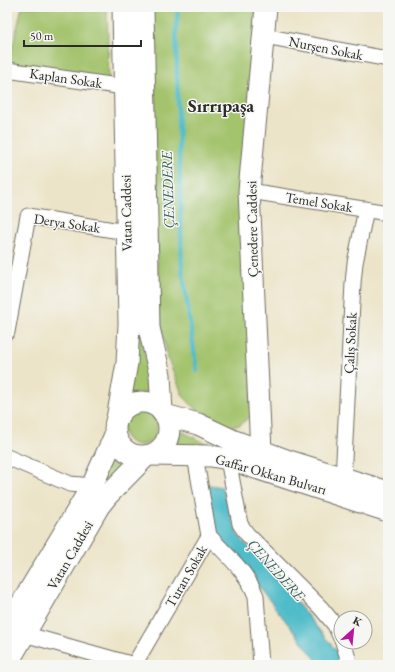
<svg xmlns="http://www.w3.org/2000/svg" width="395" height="672" viewBox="0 0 395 672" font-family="'EB Garamond',serif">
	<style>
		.green { fill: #a3c36c; stroke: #67774c }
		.water { fill: #50bcc9; stroke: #3e747a }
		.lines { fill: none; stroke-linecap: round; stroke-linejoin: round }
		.stream { stroke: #50bcc9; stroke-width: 4.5 }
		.street-casing { stroke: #6f6c62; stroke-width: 17 }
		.secondary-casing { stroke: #6f6c62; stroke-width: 23 }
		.street { stroke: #fff; stroke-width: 15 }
		.secondary { stroke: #fff; stroke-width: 21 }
		.labels { text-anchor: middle; stroke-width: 3; stroke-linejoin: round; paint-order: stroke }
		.street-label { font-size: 14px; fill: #2b2b2b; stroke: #f6f6f2 }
		.water-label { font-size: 15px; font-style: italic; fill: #385e62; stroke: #f6f6f2 }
		.district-label { font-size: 18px; font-weight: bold; fill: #2b2b2b; stroke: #f6f6f2 }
	</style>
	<rect width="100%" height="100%" fill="#f6f6f2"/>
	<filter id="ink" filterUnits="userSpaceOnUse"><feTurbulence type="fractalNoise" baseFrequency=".025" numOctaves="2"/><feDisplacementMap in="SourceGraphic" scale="8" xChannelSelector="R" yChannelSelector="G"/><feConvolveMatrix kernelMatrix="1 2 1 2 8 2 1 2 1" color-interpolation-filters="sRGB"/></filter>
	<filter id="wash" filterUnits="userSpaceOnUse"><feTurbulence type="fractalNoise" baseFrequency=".012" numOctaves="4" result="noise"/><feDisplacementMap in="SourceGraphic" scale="16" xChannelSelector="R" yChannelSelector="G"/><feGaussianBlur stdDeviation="0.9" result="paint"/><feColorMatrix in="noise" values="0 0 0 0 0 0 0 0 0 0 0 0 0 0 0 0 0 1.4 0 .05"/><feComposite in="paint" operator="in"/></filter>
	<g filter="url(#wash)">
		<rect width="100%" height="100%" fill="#ece4c8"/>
		<!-- green -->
		<g class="green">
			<polygon points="22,7 107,7 109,85 7,70"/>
			<polygon points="152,7 255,7 252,415 240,425 221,428 205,419 183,396 168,359 158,308"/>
			<polygon points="136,309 148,371 158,395 147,392 129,395"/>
			<circle cx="140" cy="428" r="17"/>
			<polygon points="179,430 209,445 240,455 174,446"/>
			<polygon points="113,449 118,456 135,463 88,499"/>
		</g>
		<!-- water -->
		<polygon class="water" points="211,485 222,487 237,534 294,599 342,658 344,665 320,665 252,578 211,535 205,486"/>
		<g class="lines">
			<!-- stream -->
			<polyline class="stream" points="178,7 176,32 182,268 197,371"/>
		</g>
	</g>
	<g filter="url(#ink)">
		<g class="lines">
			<!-- street casing -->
			<g class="street-casing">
				<g id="street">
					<polyline points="264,36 388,59"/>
					<polyline points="7,70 124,87"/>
					<polyline points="249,191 388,213"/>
					<polyline points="7,332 28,216 126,232"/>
					<polyline points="7,457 70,484 92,486"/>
					<polyline points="228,459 240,524 247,534 321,608 335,625 341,638"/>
					<polyline points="343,479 353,283 355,263 366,209"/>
					<path d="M209,536c17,18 38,36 47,60l5,69"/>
					<polyline points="24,634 134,665"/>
					<polyline points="343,642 350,665"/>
					<polyline points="134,665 209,536 195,456"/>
				</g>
			</g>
			<!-- secondary casing -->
			<g class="secondary-casing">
				<g id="secondary">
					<polyline points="143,7 149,328 160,375 162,412"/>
					<circle cx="142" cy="429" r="27"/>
					<polyline points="165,415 198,424 232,440 289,461 388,492"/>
					<polyline points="117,419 127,363 129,324 123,7"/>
					<polyline points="150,455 211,456 228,459 388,511"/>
					<polyline points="258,468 261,451 249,191 266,7"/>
					<polyline points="7,628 92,486 115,435"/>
					<polyline points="7,664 99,506 107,496 146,456"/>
				</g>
			</g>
			<!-- street -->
			<use href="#street" class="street"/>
			<!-- secondary -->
			<use href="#secondary" class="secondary"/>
		</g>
	</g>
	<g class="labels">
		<!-- street labels -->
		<g class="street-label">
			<text transform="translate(326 48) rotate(11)" y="5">Nurşen Sokak</text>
			<text transform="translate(66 78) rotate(8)" y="5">Kaplan Sokak</text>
			<text transform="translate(319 202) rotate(9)" y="5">Temel Sokak</text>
			<text transform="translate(126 213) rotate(-91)" y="5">Vatan Caddesi</text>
			<text transform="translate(67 223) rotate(8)" y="5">Derya Sokak</text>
			<text transform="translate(252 229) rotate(-91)" y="5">Çenedere Caddesi</text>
			<text transform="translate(350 343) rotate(-87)" y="5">Çalış Sokak</text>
			<text transform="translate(271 474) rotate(16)" y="5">Gaffar Okkan Bulvarı</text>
			<text transform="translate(70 555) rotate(-60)" y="5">Vatan Caddesi</text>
			<text transform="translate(186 576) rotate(-60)" y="5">Turan Sokak</text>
		</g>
		<!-- water labels -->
		<g class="water-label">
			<text transform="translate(168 190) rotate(-92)" y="5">ÇENEDERE</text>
			<text transform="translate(276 570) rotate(48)" y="5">ÇENEDERE</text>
		</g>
		<!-- district labels -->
		<g class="district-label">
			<text x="221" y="112">Sırrıpaşa</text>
		</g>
	</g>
	<!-- margin -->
	<rect width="395" height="672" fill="none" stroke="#f6f6f2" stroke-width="24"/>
	<!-- north arrow -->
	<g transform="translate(353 630) rotate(27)"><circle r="19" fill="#f6f6f2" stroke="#a5a5a2"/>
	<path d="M0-3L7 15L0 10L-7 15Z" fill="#b5179e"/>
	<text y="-6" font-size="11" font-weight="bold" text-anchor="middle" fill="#2b2b2b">K</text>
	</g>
	<!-- scale -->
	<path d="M24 40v6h117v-6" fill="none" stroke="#2b2b2b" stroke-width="2"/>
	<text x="30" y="40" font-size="12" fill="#2b2b2b" stroke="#f6f6f2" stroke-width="3" paint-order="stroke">50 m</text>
</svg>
